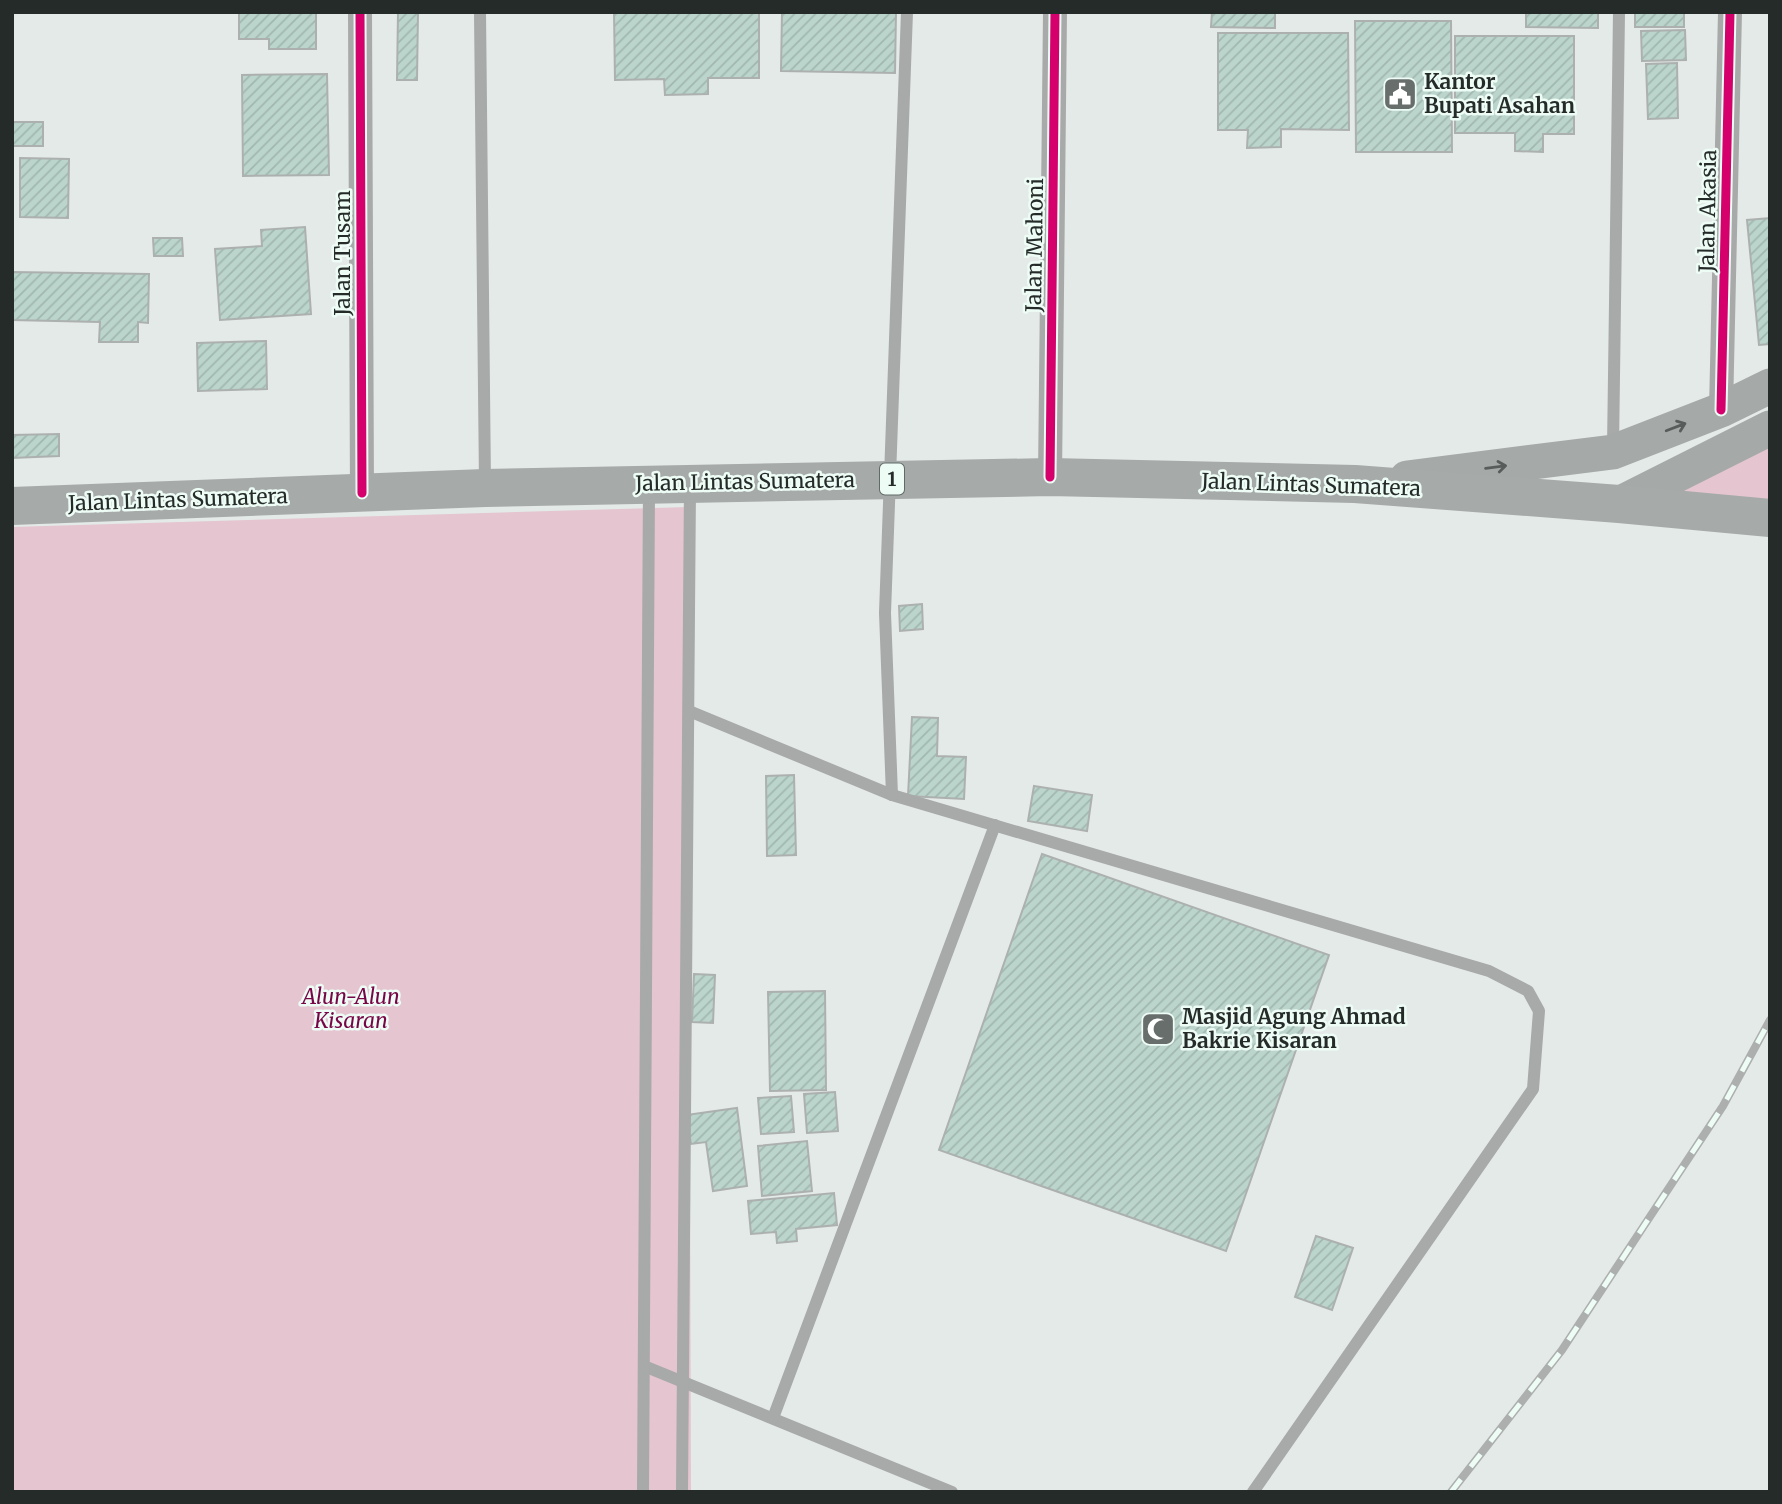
<svg xmlns="http://www.w3.org/2000/svg" width="1782" height="1504" viewBox="0 0 1782 1504" font-family="Merriweather,serif">
	<style>
		.park { fill: #e4c5d0 }
		.building { fill: url(#building-hatch); stroke: #acb1af; stroke-width: 2 }
		.lines { fill: none; stroke-linecap: round; stroke-linejoin: round }
		.service { stroke: #a8a9a9; stroke-width: 12 }
		.minor { stroke: #a8a9a9; stroke-width: 24 }
		.secondary { stroke: #a5a9a7; stroke-width: 35 }
		.trunk { stroke: #a6aaa9; stroke-width: 38 }
		.rail-casing { stroke: #acafae; stroke-width: 8 }
		.rail { stroke: #eefcf6; stroke-width: 5; stroke-dasharray: 16; stroke-linecap: butt }
		.cycleway-casing { stroke: #eefcf6; stroke-width: 13 }
		.cycleway { stroke: #d6006c; stroke-width: 9 }
		.oneway { stroke: #585d5b }
		.labels { text-anchor: middle; stroke-width: 5; stroke-linejoin: round; paint-order: stroke }
		.shield { fill: #eefcf6; stroke: #616a66; stroke-width: 2 }
		.shield-label { font-size: 19px; font-weight: bold; fill: #252b29 }
		.poi-label { font-size: 21px; font-weight: bold; fill: #252b29; stroke: #eefcf6; text-anchor: start }
		.street-label { font-size: 21px; fill: #252b29; stroke: #eefcf6 }
		.park-label { font-size: 21px; font-style: italic; fill: #780546; stroke: #eefcf6 }
	</style>
	<defs>
		<pattern id="building-hatch" width="6" height="6" patternUnits="userSpaceOnUse" patternTransform="scale(1.75)"><rect width="6" height="6" fill="#bbd5cc"/><path d="M-1 1l2-2M0 6l6-6M5 7l2-2" fill="none" stroke="#a1b7af"/></pattern>
	</defs>
	<rect width="100%" height="100%" fill="#e4eae8"/>
	<!-- park -->
	<g class="park">
		<polygon points="1770,428 1770,518 1619,504"/>
		<polygon points="688,507 691,1492 12,1492 12,527"/>
	</g>
	<!-- building -->
	<g class="building">
		<polygon points="239,12 316,12 316,49 269,49 269,39 239,39"/>
		<polygon points="398,12 418,12 417,80 397,80"/>
		<polygon points="614,12 759,12 759,78 708,78 708,94 665,95 664,79 615,80"/>
		<polygon points="782,12 896,12 895,73 781,71"/>
		<polygon points="1212,12 1275,12 1275,28 1211,27"/>
		<polygon points="1526,12 1598,12 1598,28 1526,27"/>
		<rect x="1635" y="12" width="49" height="15"/>
		<polygon points="1355,21 1451,21 1452,152 1356,152"/>
		<polygon points="1685,30 1686,60 1642,61 1641,31"/>
		<polygon points="1218,33 1348,33 1349,130 1281,129 1281,147 1247,148 1248,130 1218,130"/>
		<polygon points="1455,36 1574,36 1574,134 1543,134 1543,152 1515,151 1515,133 1455,133"/>
		<polygon points="1677,63 1678,118 1648,119 1646,64"/>
		<polygon points="327,74 329,175 243,176 242,75"/>
		<rect x="12" y="122" width="31" height="24"/>
		<polygon points="20,158 69,159 68,218 20,217"/>
		<polygon points="1770,218 1770,344 1759,345 1747,220"/>
		<polygon points="305,227 311,314 220,320 215,249 262,246 261,230"/>
		<polygon points="153,238 182,238 183,256 154,256"/>
		<polygon points="12,272 149,274 148,323 138,322 138,342 99,342 100,322 12,320"/>
		<polygon points="266,341 267,389 198,391 197,343"/>
		<polygon points="59,434 59,456 12,458 12,435"/>
		<polygon points="922,604 923,629 900,631 899,606"/>
		<polygon points="912,717 938,718 937,756 966,757 964,799 908,796"/>
		<polygon points="794,775 796,855 767,856 766,776"/>
		<polygon points="1034,786 1092,795 1087,831 1028,821"/>
		<polygon points="1042,854 1329,955 1226,1251 939,1150"/>
		<polygon points="694,974 715,975 713,1023 692,1022"/>
		<polygon points="825,991 826,1090 770,1091 768,992"/>
		<polygon points="835,1092 838,1131 807,1133 804,1094"/>
		<polygon points="791,1096 794,1132 761,1134 758,1098"/>
		<polygon points="737,1108 747,1186 713,1191 706,1142 691,1144 686,1115"/>
		<polygon points="807,1141 812,1191 762,1196 758,1146"/>
		<polygon points="834,1193 837,1225 796,1229 797,1241 777,1243 776,1232 751,1234 748,1201"/>
		<polygon points="1316,1236 1353,1248 1332,1310 1295,1297"/>
	</g>
	<g class="lines">
		<!-- service -->
		<g class="service">
			<polyline points="480,12 485,484"/>
			<polyline points="1613,449 1619,12"/>
			<polyline points="689,711 892,795 1489,971 1528,991 1539,1011 1533,1089 1253,1492"/>
			<polyline points="892,795 885,613 907,12"/>
			<polyline points="644,1366 952,1492"/>
			<polyline points="773,1418 995,825"/>
			<polyline points="643,1492 649,487"/>
			<polyline points="682,1492 690,486"/>
		</g>
		<!-- minor -->
		<g class="minor">
			<polyline points="360,12 362,493"/>
			<polyline points="1721,410 1730,12"/>
			<polyline points="1050,477 1055,12"/>
		</g>
		<!-- secondary -->
		<g class="secondary">
			<polyline points="1407,478 1613,452 1721,410 1770,386"/>
			<polyline points="1619,504 1770,428"/>
		</g>
		<!-- trunk -->
		<polyline class="trunk" points="12,506 485,488 1050,477 1355,484 1619,504 1770,518"/>
		<!-- rail casing -->
		<g class="rail-casing">
			<polyline id="rail" points="1451,1492 1562,1350 1723,1106 1770,1020"/>
		</g>
		<!-- rail -->
		<use href="#rail" class="rail"/>
		<!-- cycleway casing -->
		<g class="cycleway-casing">
			<g id="cycleway">
				<polyline points="360,12 362,493"/>
				<polyline points="1721,410 1730,12"/>
				<polyline points="1050,477 1055,12"/>
			</g>
		</g>
		<!-- cycleway -->
		<use href="#cycleway" class="cycleway"/>
	</g>
	<!-- one-way arrows -->
	<defs><path id="oneway-shaft" d="M-6 0H5M1.5-3L5.5 0L1.5 3" fill="none" stroke-width="1.6" stroke-linecap="round" stroke-linejoin="round" transform="scale(1.75)"/></defs>
	<g class="oneway">
		<use href="#oneway-shaft" transform="translate(1676 427) rotate(-21)"/>
		<use href="#oneway-shaft" transform="translate(1496 467) rotate(-7)"/>
	</g>
	<!-- icons -->
	<defs>
		<g id="civic-square" transform="scale(1.75)"><rect x="-9" y="-9" width="18" height="18" rx="4" fill="#686e6c" stroke="#eefcf6"/><path d="M-.6-6.5H3V-4.5H.6V-3L4-1V1h2V6H-6V1h2V-1L-.6-3ZM-1.2 2.5V6h2.4V2.5Z" fill="#fff"/></g>
		<g id="mosque-square" transform="scale(1.75)"><rect x="-9" y="-9" width="18" height="18" rx="4" fill="#686e6c" stroke="#eefcf6"/><path d="M3.5-4.9A6 6 0 1 0 3.5 4.9A5 5 0 1 1 3.5-4.9Z" fill="#fff"/></g>
	</defs>
	<g fill-rule="evenodd">
		<use href="#civic-square" x="1400" y="94"/>
		<use href="#mosque-square" x="1158" y="1029"/>
	</g>
	<g class="labels">
		<!-- shield labels -->
		<rect class="shield" x="880" y="463.5" width="24" height="31" rx="5"/>
		<g class="shield-label">
			<text x="892" y="486">1</text>
		</g>
		<!-- poi labels -->
		<g class="poi-label">
			<text x="1424" y="89">Kantor<tspan x="1424" dy="24">Bupati Asahan</tspan></text>
			<text x="1182" y="1024">Masjid Agung Ahmad<tspan x="1182" dy="24">Bakrie Kisaran</tspan></text>
		</g>
		<!-- street labels -->
		<g class="street-label">
			<text transform="translate(1708 211) rotate(-89)" y="7">Jalan Akasia</text>
			<text transform="translate(1035 245) rotate(-89)" y="7">Jalan Mahoni</text>
			<text transform="translate(343 253) rotate(-90)" y="7">Jalan Tusam</text>
			<text transform="translate(745 482) rotate(-1)" y="7">Jalan Lintas Sumatera</text>
			<text transform="translate(1311 485) rotate(2)" y="7">Jalan Lintas Sumatera</text>
			<text transform="translate(178 500) rotate(-2)" y="7">Jalan Lintas Sumatera</text>
		</g>
		<!-- park labels -->
		<g class="park-label">
			<text x="351" y="1004">Alun-Alun<tspan x="351" dy="24">Kisaran</tspan></text>
		</g>
	</g>
	<!-- border -->
	<rect width="1782" height="1504" fill="none" stroke="#252b29" stroke-width="28"/>
</svg>
